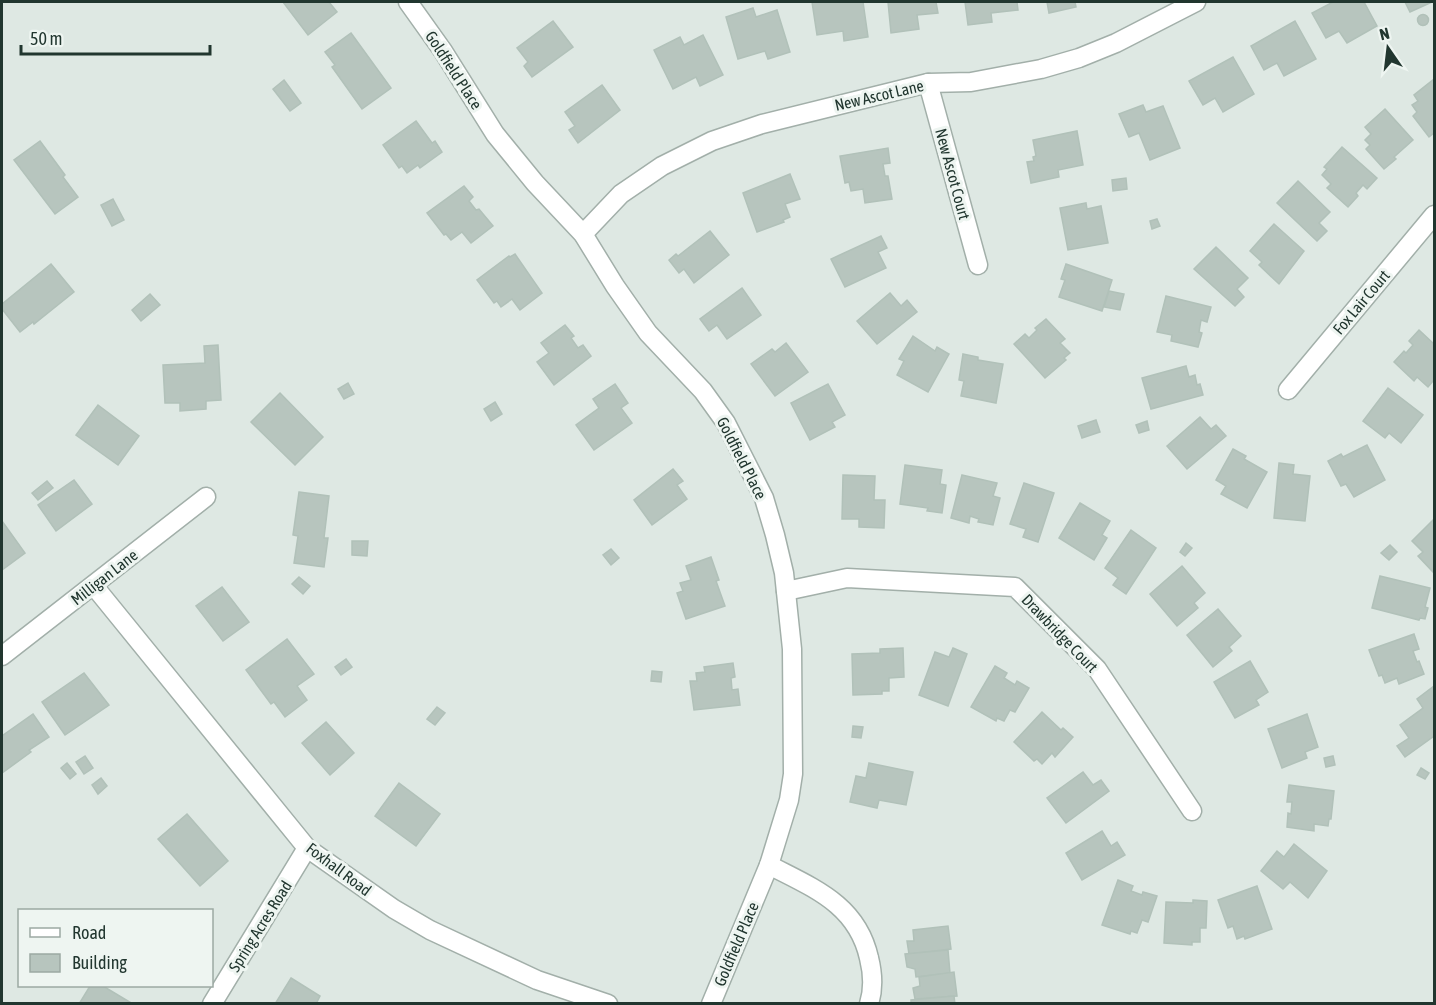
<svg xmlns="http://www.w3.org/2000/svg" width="1436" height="1005" viewBox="0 0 1436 1005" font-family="'Asap Condensed',sans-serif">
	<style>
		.building { fill: #b7c5be; stroke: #b1c1b9; stroke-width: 1.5 }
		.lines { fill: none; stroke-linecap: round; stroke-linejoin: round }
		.street-casing { stroke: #a2afa9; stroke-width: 21 }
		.street { stroke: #fff; stroke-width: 18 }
		.labels { text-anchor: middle; stroke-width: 6; stroke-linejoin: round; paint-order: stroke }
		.street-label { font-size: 16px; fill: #21362f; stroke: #eef5f1 }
	</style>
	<rect width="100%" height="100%" fill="#dee8e3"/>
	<!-- building -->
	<g class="building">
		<polygon points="283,2 329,2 337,12 308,35"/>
		<polygon points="812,2 863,2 868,37 844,41 843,31 817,35"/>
		<polygon points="888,2 936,2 938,13 917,15 919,29 891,33"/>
		<polygon points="965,2 1017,2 1018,10 991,13 992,22 968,25"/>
		<polygon points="1047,2 1075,2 1076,7 1049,13"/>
		<polygon points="1333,2 1364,2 1377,26 1347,43 1339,31 1326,38 1312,13"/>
		<polygon points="1405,2 1432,2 1410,12"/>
		<polygon points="753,8 756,17 777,10 790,52 768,59 765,51 738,59 726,17"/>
		<circle cx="1423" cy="20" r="5.5"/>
		<polygon points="553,21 573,47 532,77 524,66 528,62 517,48"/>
		<polygon points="1295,21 1316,59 1284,76 1277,63 1264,70 1251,46"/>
		<polygon points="351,33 391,88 362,109 332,67 335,65 325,52"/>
		<polygon points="703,35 723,75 700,86 696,77 673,89 654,50 680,37 684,45"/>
		<polygon points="1233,57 1254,94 1223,112 1215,98 1203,105 1189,81"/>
		<polygon points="1434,79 1434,133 1429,137 1413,116 1417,112 1412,105 1418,101 1414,95"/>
		<polygon points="284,80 301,103 290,111 273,89"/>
		<polygon points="602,85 620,110 578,143 569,130 575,126 565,112"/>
		<polygon points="1143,105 1146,112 1163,106 1180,148 1150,160 1139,133 1129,137 1119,114"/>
		<polygon points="1385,109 1413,140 1394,157 1396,159 1384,169 1366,149 1370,145 1365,140 1371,134 1365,127"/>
		<polygon points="416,121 432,143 435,141 442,152 420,168 418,165 407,173 402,166 399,168 383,145"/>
		<polygon points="1077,131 1083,165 1058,170 1059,177 1031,183 1027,162 1034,161 1033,157 1036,156 1033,140"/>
		<polygon points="40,141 65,175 63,177 78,197 55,214 14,160"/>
		<polygon points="1342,147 1377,178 1367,189 1363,185 1356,193 1358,196 1348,207 1327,188 1331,184 1322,175 1327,169 1324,167"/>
		<polygon points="888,148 890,163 883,164 885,176 888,176 892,199 865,203 863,189 851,191 849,182 845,183 840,156"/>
		<polygon points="790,174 800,199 785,204 790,217 783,220 784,222 757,232 743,193"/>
		<polygon points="1126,178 1127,189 1113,191 1112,180"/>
		<polygon points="1298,181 1330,212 1319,223 1327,231 1317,241 1277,203"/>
		<polygon points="464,186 473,197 469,201 476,210 479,209 493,226 471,243 462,232 451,240 446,234 444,235 427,213"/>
		<polygon points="113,199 124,220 112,226 101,205"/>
		<polygon points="1086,203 1087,209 1101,206 1108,243 1068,250 1060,208"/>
		<polygon points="1157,219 1160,226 1152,229 1150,221"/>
		<polygon points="1274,224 1304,251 1279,284 1259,265 1262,262 1250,251"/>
		<polygon points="710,231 729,255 694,283 684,269 679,273 669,260 676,254 678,256"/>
		<polygon points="881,236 887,248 878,252 886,268 845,287 831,259"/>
		<polygon points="1216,247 1248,278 1237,289 1244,297 1235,306 1194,269"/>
		<polygon points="515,254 542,293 520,310 512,299 501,307 497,301 494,303 477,280 509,256 510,257"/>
		<polygon points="51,264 74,292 34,324 33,322 20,332 2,309 2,304"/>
		<polygon points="1066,264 1112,280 1102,311 1059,297 1065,280 1061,279"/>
		<polygon points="742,288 761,315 727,339 717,325 709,331 700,319"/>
		<polygon points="1109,291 1124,294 1120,310 1104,307"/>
		<polygon points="890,293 901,306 907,300 917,312 877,344 857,321"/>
		<polygon points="150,294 160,305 141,321 132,310"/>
		<polygon points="1166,296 1211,307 1207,322 1201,320 1199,332 1202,333 1198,347 1171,341 1172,335 1157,332"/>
		<polygon points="1046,319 1065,339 1060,343 1070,353 1064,358 1066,360 1045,378 1014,344 1025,334 1029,338 1037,330 1035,328"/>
		<polygon points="565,325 574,336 571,338 578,348 583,345 591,356 554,385 537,362 549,353 541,343"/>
		<polygon points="1419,330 1434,344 1434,382 1433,381 1428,387 1417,377 1414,381 1394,362 1404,351 1406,353 1413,345 1409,341"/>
		<polygon points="913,336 935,351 937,347 949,354 928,392 897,375 904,361 899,359"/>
		<polygon points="786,343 808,372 775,396 751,364 772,349 775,352"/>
		<polygon points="218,345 221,400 206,401 206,409 180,411 180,403 165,403 163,365 205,363 204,346"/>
		<polygon points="963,354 978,357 978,360 1003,364 996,403 961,396 964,381 959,380"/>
		<polygon points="1186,366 1189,377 1195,375 1197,385 1200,384 1203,395 1151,409 1142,378"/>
		<polygon points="348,383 354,394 344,399 338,389"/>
		<polygon points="615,384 628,403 621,408 632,423 594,450 576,425 599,408 593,399"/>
		<polygon points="828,384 845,415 832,422 835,427 810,440 791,403"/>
		<polygon points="1388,388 1423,415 1401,443 1389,433 1385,438 1363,421"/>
		<polygon points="280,393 323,437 295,465 251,422"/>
		<polygon points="495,402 502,414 491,421 484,409"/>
		<polygon points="98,405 139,436 118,465 76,435"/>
		<polygon points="1200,417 1211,429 1216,425 1226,436 1187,469 1167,446"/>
		<polygon points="1096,420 1100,432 1082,438 1078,426"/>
		<polygon points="1147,421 1149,430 1139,433 1136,425"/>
		<polygon points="1367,445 1385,480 1354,497 1346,484 1341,486 1328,461 1341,454 1343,457"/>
		<polygon points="1233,449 1246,456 1244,459 1267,472 1247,508 1221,494 1226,486 1216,480"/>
		<polygon points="1279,463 1294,465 1293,474 1310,476 1305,521 1274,518"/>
		<polygon points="905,465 942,470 940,484 946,485 942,513 927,511 928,508 900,504"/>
		<polygon points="673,469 683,481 677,485 687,499 652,525 634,500"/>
		<polygon points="843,475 875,476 874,500 885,500 884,528 859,527 859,519 842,519"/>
		<polygon points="962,475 997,483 993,496 1000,498 993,525 978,522 979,519 970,516 969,523 951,518"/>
		<polygon points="74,480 92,504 56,531 38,505"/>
		<polygon points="47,481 53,488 38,500 32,493"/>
		<polygon points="1024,483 1054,493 1038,542 1023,537 1026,529 1010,524"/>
		<polygon points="299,492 329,496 324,538 328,538 324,567 294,563 298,536 293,535"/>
		<polygon points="1080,503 1110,521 1102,535 1107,538 1094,560 1059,538"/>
		<polygon points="1434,519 1434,573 1418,556 1423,552 1412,541"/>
		<polygon points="2,521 25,553 2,570"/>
		<polygon points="1131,530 1156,548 1126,594 1113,585 1118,578 1105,568"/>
		<polygon points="352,541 368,541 367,556 352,555"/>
		<polygon points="1186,543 1192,548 1185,556 1180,552"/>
		<polygon points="1390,545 1397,552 1389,560 1381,553"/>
		<polygon points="611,549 619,558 611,565 603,555"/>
		<polygon points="711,557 719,580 716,581 725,606 686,619 677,593 683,591 680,583 691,580 686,566"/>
		<polygon points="1182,566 1205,593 1194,603 1198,608 1177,626 1150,594"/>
		<polygon points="1380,576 1430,588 1425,607 1428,608 1425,619 1420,618 1419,620 1372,608"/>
		<polygon points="299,577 310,586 303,594 292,584"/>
		<polygon points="222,587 249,622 223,641 196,606"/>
		<polygon points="1218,609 1241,636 1229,647 1232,651 1213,667 1187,635"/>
		<polygon points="1414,634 1419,649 1413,651 1417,662 1419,661 1424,674 1399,684 1397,678 1385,683 1382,675 1379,676 1369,650"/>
		<polygon points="287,639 314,674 297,686 307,700 285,717 274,702 271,704 246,670"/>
		<polygon points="903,648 904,677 889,678 889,691 882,691 882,694 853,695 852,654 880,653 880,649"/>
		<polygon points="953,648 967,654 948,706 919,695 935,652 949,657"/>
		<polygon points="346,659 352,667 341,675 335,667"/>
		<polygon points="1250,661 1268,692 1256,700 1259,705 1235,718 1214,682"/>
		<polygon points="733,663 735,677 731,678 732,690 738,689 740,705 694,710 690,681 697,681 696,673 705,672 704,667"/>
		<polygon points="995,666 1007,673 1004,678 1015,685 1017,681 1029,688 1015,712 1010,710 1004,721 997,718 996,721 971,707"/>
		<polygon points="652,671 662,672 661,682 651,681"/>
		<polygon points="84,673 109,705 65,735 42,702"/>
		<polygon points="1434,686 1434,736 1405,757 1397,746 1409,738 1400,725 1423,708 1417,699"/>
		<polygon points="437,707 445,713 435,725 427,719"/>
		<polygon points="1042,712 1061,730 1063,728 1073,737 1055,757 1052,753 1042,764 1037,759 1034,761 1014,742"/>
		<polygon points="33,714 49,737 29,750 31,752 2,773 2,736"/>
		<polygon points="1307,714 1318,747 1305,752 1307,758 1282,768 1268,729"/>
		<polygon points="326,722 354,753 330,775 302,743"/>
		<polygon points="853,726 863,727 861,738 852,737"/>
		<polygon points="85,756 93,768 84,774 76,762"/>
		<polygon points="1333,756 1335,765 1326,767 1324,758"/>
		<polygon points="67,763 76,774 70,779 61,768"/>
		<polygon points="869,763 913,772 906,805 879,800 877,808 850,802 856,776 866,778"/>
		<polygon points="1421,768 1429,773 1425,779 1417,775"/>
		<polygon points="1083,772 1093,785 1101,780 1109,791 1066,823 1047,798"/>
		<polygon points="101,778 107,786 98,794 92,785"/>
		<polygon points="399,783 440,814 416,846 375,816"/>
		<polygon points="1289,785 1334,791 1331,819 1329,819 1328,826 1314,824 1314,831 1287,827 1288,813 1291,814 1292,802 1287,802"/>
		<polygon points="187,814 228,861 200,886 158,839"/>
		<polygon points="1102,831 1111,846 1117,842 1125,855 1082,880 1066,853"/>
		<polygon points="1294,844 1327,871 1308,898 1290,882 1283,889 1261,871 1277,851 1284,857"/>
		<polygon points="1118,880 1133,886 1131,891 1142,895 1143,892 1157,896 1148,922 1142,920 1137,933 1131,931 1130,934 1102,925"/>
		<polygon points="1257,886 1272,929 1245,939 1244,936 1237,939 1233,926 1228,928 1218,900"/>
		<polygon points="1193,900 1207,901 1206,928 1200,928 1200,942 1192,942 1192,945 1164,943 1166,902 1193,903"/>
		<polygon points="948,926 951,949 909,954 907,941 914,941 913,930"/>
		<polygon points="948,950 950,973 916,977 915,969 907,967 905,954"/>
		<polygon points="954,972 957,996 915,999 913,988 920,986 919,977"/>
		<polygon points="291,978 320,996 316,1004 275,1004"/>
		<polygon points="90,986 103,986 133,1004 79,1004"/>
		<polygon points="954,996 955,1004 911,1004 911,1000"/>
	</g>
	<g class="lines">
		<!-- street casing -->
		<g class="street-casing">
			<g id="street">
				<polyline points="408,2 443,51 495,134 535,183 583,234 615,286 648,333 703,391 726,423 764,498 775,535 784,573 792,649 793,774 789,800 769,865 711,1004"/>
				<polyline points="928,83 978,265"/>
				<polyline points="583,234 621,194 662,166 712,141 762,124 928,83 971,82 1041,69 1079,58 1116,43 1196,2"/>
				<polyline points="1288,390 1434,215"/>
				<polyline points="94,586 307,848 394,909 430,930 537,980 608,1004"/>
				<polyline points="786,591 847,578 1015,587 1097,669 1192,811"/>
				<polyline points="2,656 206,497"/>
				<path d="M769,865c44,23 88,39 100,93 4,16 5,30 0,46"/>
				<polyline points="212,1004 307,848"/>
			</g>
		</g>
		<!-- street -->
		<use href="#street" class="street"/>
	</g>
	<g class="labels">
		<!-- street labels -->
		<g class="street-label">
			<text transform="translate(454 70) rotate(57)" y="6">Goldfield Place</text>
			<text transform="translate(879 95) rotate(-13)" y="6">New Ascot Lane</text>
			<text transform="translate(953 174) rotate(75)" y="6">New Ascot Court</text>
			<text transform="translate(1361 302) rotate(-50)" y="6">Fox Lair Court</text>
			<text transform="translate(742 458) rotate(63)" y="6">Goldfield Place</text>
			<text transform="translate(104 577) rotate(-38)" y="6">Milligan Lane</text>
			<text transform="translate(1060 633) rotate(46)" y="6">Drawbridge Court</text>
			<text transform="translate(339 869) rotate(37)" y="6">Foxhall Road</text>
			<text transform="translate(260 926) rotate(-58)" y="6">Spring Acres Road</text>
			<text transform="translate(736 944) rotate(-67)" y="6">Goldfield Place</text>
		</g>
	</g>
	<!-- border -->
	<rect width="1436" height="1005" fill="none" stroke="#21362f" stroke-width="6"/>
	<!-- legend -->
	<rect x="18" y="909" width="195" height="78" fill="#eef5f1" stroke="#9ca9a3" stroke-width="1.5"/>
	<rect x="30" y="928" width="30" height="9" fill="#ffffff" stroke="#9ca9a3" stroke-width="1.5"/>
	<text x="72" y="939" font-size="18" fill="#21362f">Road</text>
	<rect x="30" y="954" width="30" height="18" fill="#b7c5be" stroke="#9ca9a3" stroke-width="1.5"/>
	<text x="72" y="969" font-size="18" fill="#21362f">Building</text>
	<!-- north arrow -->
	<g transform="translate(1388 48) rotate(346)" stroke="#eef5f1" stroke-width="4.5" paint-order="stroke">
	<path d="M0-4.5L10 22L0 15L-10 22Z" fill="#21362f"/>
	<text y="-9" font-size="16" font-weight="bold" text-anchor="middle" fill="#21362f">N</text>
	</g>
	<!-- scale -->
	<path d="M21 45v9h189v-9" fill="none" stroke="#21362f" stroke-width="3"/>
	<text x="30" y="45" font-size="18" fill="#21362f" stroke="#eef5f1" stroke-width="4.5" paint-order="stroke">50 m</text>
</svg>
